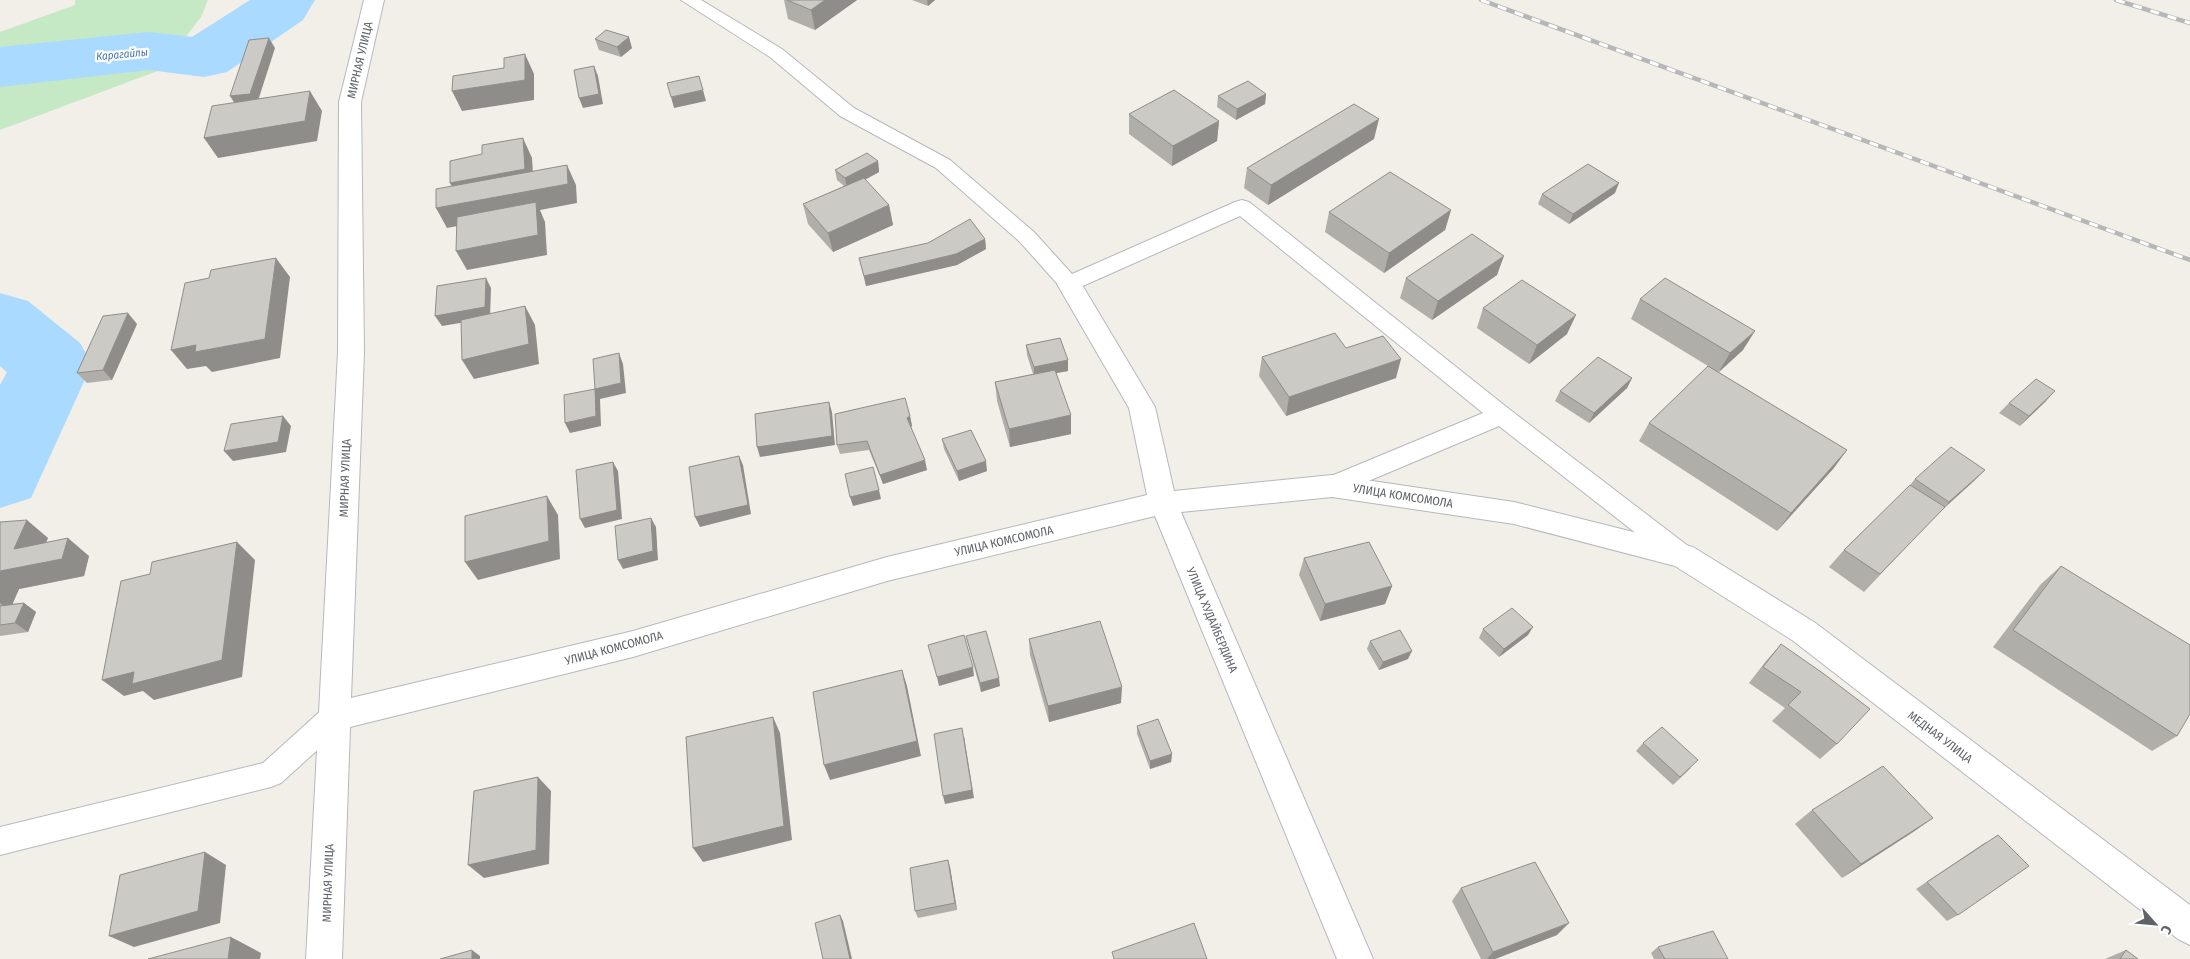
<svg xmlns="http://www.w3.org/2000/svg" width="2190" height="959" viewBox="0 0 2190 959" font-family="'Fira Sans Condensed',sans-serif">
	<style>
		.green { fill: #c5e8c5 }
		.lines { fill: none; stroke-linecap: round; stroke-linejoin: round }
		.river { fill: #aadaff; fill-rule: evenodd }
		.lane-casing { stroke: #b5b8bc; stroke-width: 2 }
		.street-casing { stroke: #b5b8bc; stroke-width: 2 }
		.lane { fill: #fff; fill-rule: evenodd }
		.street { fill: #fff; fill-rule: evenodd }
		.rail-casing { stroke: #b6b7b8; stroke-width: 4.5 }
		.rail { stroke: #fff; stroke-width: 3; stroke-dasharray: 9; stroke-linecap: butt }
		.wall { fill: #afaea9 }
		.shaded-wall { fill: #8f8d8a }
		.building { fill: #cccac5; stroke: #8f8d8a }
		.labels { text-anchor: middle; stroke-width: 4.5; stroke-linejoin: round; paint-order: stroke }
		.far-water-label { font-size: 11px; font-style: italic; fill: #4174aa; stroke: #fff }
		.street-label { font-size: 12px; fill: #5f6368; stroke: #fff }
	</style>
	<rect width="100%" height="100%" fill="#f1efe8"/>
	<!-- green -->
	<polygon class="green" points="75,0 208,0 201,17 160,70 0,130 0,32 75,5"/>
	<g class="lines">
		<!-- river -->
		<g class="river">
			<polygon points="250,0 315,0 303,20 227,72 204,77 149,70 0,87 0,47 149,32 192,37"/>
			<polygon points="0,293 28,301 80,343 92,364 31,498 0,508 0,385 7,372 0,366"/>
		</g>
		<!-- lane casing -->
		<g class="lane-casing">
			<g id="lane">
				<polygon points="681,0 701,0 782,49 854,108 950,160 1034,232 1072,274 1235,202 1242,200 1249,202 1509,409 1692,549 1695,556 1692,563 1683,566 1674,563 1499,426 1340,493 1332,496 1324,493 1320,486 1324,479 1483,413 1240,216 1076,289 1069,291 1062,289 1020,242 936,168 840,116 770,57"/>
				<polygon points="335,704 345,707 349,716 345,725 281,783 271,787 0,855 0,827 263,763 325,707"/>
			</g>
		</g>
		<!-- street casing -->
		<g class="street-casing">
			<polygon id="street" points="364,0 384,0 361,102 364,352 351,698 633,631 887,557 1147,495 1129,408 1057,284 1060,278 1069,275 1078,278 1155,407 1174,491 1332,475 1514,502 1693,547 1814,622 2190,905 2190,945 2178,939 1792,640 1675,566 1514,524 1332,497 1181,512 1373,959 1337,959 1155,516 887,581 633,657 350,727 342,959 306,959 338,352 339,102"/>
		</g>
		<!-- lane -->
		<use href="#lane" class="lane"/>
		<!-- street -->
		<use href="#street" class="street"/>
		<!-- rail casing -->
		<g class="rail-casing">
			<g id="rail">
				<polyline points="1481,0 2190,260"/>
				<polyline points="2116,0 2190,23"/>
			</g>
		</g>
		<!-- rail -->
		<use href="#rail" class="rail"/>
	</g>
	<!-- wall -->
	<g class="wall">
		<polygon points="784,0 857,0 815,30 788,19"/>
		<polygon points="912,0 935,0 928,6"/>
		<polygon points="595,39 632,48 621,57 599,50"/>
		<polygon points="1266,94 1265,104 1236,120 1217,107 1218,96"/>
		<polygon points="1129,114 1219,121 1217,141 1172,166 1129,134"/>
		<polygon points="1374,139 1268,205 1244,188 1247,168"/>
		<polygon points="878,161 879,172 865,180 889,205 893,225 833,252 808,224 803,204 844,186 837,180 835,170"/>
		<polygon points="1615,193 1569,224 1538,204 1542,194"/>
		<polygon points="1451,210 1445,230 1384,273 1325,232 1329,212"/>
		<polygon points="985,239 986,249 957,265 866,286 859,258"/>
		<polygon points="1497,275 1432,320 1400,298 1406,278"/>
		<polygon points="1640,299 1743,350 1718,372 1847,450 1833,469 1777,531 1639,441 1649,423 1708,366 1631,319"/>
		<polygon points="1483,308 1567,334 1529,364 1477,328"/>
		<polygon points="137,324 112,380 87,383 77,373"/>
		<polygon points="1026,345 1068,371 1056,373 1071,415 1071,434 1010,447 997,401 995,382 1033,374 1027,355"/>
		<polygon points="1346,348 1396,378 1286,416 1259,376 1262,357"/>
		<polygon points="1632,378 1627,388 1589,423 1555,401 1560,391"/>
		<polygon points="2046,401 2020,426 1999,413 2009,403"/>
		<polygon points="910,416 912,426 911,427 927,470 883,484 869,450 840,454 837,445"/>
		<polygon points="942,439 987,471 959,481 944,449"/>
		<polygon points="1915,479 1975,480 1944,507 1864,592 1829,567 1844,550 1907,489"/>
		<polygon points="0,522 48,538 46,542 89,556 84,576 19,589 12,604 24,603 36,612 28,632 0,636"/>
		<polygon points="1304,558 1392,586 1385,604 1320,621 1299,575"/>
		<polygon points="2061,566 2177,736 2152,751 1993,647 2041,584"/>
		<polygon points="1483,629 1528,635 1499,657 1479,638"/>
		<polygon points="966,636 1000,686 981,692 968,644"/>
		<polygon points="1029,639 1121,703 1049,722 1030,655"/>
		<polygon points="1370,641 1408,659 1379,670 1367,649"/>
		<polygon points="1781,644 1837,744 1820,759 1772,721 1785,708 1749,683 1766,661"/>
		<polygon points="1137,726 1172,754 1171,762 1150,769 1137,734"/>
		<polygon points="1643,743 1691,768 1673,785 1636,751"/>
		<polygon points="1812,810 1933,818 1913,832 1842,878 1795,824"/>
		<polygon points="1986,842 1958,915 1947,921 1916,889"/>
		<polygon points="950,867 957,910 918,918 915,911"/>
		<polygon points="1461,888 1557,935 1495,959 1481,959 1452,901"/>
		<polygon points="1658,947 1728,959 1654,959 1651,953"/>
		<polygon points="2126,950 2138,959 2105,959"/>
	</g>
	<!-- shaded-wall -->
	<g class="shaded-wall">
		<polygon points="825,0 857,0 815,30 811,10"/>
		<polygon points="927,0 935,0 928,6"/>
		<polygon points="629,37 632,48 621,57 617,47"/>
		<polygon points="269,38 275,48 257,104 237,107 230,96"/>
		<polygon points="525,54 534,74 534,100 462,111 452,91 525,80"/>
		<polygon points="594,66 598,76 603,104 583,108 579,98"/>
		<polygon points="703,90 706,101 674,108 671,97"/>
		<polygon points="310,91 322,111 317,141 218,158 204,138"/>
		<polygon points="1266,94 1265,104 1236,120 1237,109"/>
		<polygon points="1379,119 1374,139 1268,205 1271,185"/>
		<polygon points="1219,121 1217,141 1172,166 1173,146"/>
		<polygon points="523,138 532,158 534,189 460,203 450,183"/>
		<polygon points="878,161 879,172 847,189 845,178"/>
		<polygon points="567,165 576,185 577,203 540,210 545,222 547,255 467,270 456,251 536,211 447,228 436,208"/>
		<polygon points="1619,183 1615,193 1569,224 1573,214"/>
		<polygon points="889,205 893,225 833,252 828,233"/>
		<polygon points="1451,210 1445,230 1384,273 1389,253"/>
		<polygon points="985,239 986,249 957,265 866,286 864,276"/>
		<polygon points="1504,256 1497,275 1432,320 1438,301"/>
		<polygon points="276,258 290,277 280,358 212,372 206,366 187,369 171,350"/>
		<polygon points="486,278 491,288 490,318 442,326 435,316"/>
		<polygon points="525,306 535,325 539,364 474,379 462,360"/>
		<polygon points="128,313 137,324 112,380 103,370"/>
		<polygon points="1576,315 1567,334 1529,364 1537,345"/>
		<polygon points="1755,331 1743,350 1718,373 1730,353"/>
		<polygon points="619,353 623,364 626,393 600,399 601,426 570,433 565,423 595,389"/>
		<polygon points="1401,359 1396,378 1286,416 1289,397"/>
		<polygon points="1068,360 1068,371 1034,377 1034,367"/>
		<polygon points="1632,378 1627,388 1589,423 1594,413"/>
		<polygon points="2055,391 2046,401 2020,426 2029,416"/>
		<polygon points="829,402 832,412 835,445 760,457 757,447"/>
		<polygon points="1071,415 1071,434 1010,447 1009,429"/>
		<polygon points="283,416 291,426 286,452 233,461 224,451"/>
		<polygon points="910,416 912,426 909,428 907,418"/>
		<polygon points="1847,450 1833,469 1777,531 1791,513"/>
		<polygon points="739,456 743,465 751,514 700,527 695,517"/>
		<polygon points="925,460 927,470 883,484 880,475"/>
		<polygon points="986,461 987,471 959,481 957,471"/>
		<polygon points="613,462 618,471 622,519 585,528 580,519"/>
		<polygon points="1985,470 1975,480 1940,512 1949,502"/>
		<polygon points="879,490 881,499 853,506 850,497"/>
		<polygon points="547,496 558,515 560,559 478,580 465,562"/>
		<polygon points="651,518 656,527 658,560 623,569 618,560"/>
		<polygon points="27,520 48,538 37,564 68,538 89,556 84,576 19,589 10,610 0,603 0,571 14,549"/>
		<polygon points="237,542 255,560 242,677 154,700 143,691 124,696 102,680"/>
		<polygon points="1392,586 1385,604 1320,621 1325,604"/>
		<polygon points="24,603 36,612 28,632 15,623"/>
		<polygon points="1533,627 1528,635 1499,657 1504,649"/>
		<polygon points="1412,651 1408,659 1379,670 1383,662"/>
		<polygon points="973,667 974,676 939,686 937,677"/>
		<polygon points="902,670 907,686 921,756 830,780 824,765"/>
		<polygon points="999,678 1000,686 981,692 980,683"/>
		<polygon points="1122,687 1121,703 1049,722 1048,706"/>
		<polygon points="773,717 780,733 792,840 703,862 693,848"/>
		<polygon points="964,736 974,798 945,804 943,796"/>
		<polygon points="1172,754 1171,762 1150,769 1150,761"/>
		<polygon points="538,777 551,791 549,864 484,878 468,865"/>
		<polygon points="1933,818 1913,832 1842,878 1861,864"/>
		<polygon points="205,852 226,865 220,923 134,947 109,936"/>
		<polygon points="948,860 950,867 957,910 955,903"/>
		<polygon points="840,915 843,921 852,959 850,959"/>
		<polygon points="1569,923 1557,935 1495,959 1487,959 1493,952"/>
		<polygon points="231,937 261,953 260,959 228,959"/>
		<polygon points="472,950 480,956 480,959 472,959"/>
	</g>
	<!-- building -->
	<g class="building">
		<polygon points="787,0 825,0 811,10"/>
		<polygon points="606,30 629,37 617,47 595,39"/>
		<polygon points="269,38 250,94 230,96 249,40"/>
		<polygon points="525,54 525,80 452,91 453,76 504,68 504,58"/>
		<polygon points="594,66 599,94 579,98 574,70"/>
		<polygon points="699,76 703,90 671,97 667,83"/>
		<polygon points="1248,81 1266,94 1237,109 1218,96"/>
		<polygon points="1174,90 1219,121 1173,146 1129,114"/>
		<polygon points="310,91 305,121 204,138 212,106"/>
		<polygon points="1354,104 1379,119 1271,185 1247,168"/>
		<polygon points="523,138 525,169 450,183 450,161 482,154 482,145"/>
		<polygon points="867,153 878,161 845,178 835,170"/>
		<polygon points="1588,164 1619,183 1573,214 1542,194"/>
		<polygon points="567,165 568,184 436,208 436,189"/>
		<polygon points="1390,172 1451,210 1389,253 1329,212"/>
		<polygon points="864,178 889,205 828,233 803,204"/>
		<polygon points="536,202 538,235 456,251 457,217"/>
		<polygon points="970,219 985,239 956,254 864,276 859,258 928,243"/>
		<polygon points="1472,234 1504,256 1438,301 1406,278"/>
		<polygon points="276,258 265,339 195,352 196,345 171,350 185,283 209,278 211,270"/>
		<polygon points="486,278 485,307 435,316 437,286"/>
		<polygon points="1665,278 1755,331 1730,353 1640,299"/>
		<polygon points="1522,280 1576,315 1537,345 1483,308"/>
		<polygon points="525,306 529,344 462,360 461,320"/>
		<polygon points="128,313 103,370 77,373 103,316"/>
		<polygon points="1335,333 1346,348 1383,336 1401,359 1289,397 1262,357"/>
		<polygon points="1060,338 1068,360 1034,367 1026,345"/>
		<polygon points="619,353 621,383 595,389 593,359"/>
		<polygon points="1598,357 1632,378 1594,413 1560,391"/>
		<polygon points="1708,366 1847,450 1791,513 1649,423"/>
		<polygon points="1055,370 1071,415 1009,429 995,382"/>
		<polygon points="2036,379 2055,391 2029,416 2009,403"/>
		<polygon points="595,389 596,416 565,423 564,395"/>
		<polygon points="905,398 910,416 907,418 925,460 880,475 867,441 837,445 835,414"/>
		<polygon points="829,402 832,436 757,447 755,414"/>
		<polygon points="283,416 278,442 224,451 231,424"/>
		<polygon points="971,430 986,461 957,471 942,439"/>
		<polygon points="1951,447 1985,470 1949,502 1915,479"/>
		<polygon points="739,456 748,505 695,517 689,467"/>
		<polygon points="613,462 617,510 580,519 576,470"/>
		<polygon points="873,467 879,490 850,497 845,474"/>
		<polygon points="1910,485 1945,507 1880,574 1844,550"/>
		<polygon points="547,496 549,541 465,562 465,516"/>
		<polygon points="651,518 653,551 618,560 615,526"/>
		<polygon points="27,520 14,549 68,538 62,559 0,571 0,522"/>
		<polygon points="237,542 222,660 132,684 134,672 102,680 121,581 150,574 152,562"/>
		<polygon points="1369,542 1392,586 1325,604 1304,558"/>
		<polygon points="2061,566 2190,645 2190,714 2177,736 2013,630"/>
		<polygon points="24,603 15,623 0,625 0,606"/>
		<polygon points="1512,608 1533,627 1504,649 1483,629"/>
		<polygon points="1100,621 1122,687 1048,706 1029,639"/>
		<polygon points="1400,630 1412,651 1383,662 1370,641"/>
		<polygon points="986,631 999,678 980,683 966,636"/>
		<polygon points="964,635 973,667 937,677 928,645"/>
		<polygon points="1781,644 1824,674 1870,709 1837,744 1788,705 1801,692 1763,667"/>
		<polygon points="902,670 917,741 824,765 813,692"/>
		<polygon points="773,717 784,826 693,848 686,737"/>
		<polygon points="1158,719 1172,754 1150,761 1137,726"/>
		<polygon points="1662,727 1698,760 1680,777 1643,743"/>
		<polygon points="962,728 972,790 943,796 934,734"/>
		<polygon points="1883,766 1933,818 1861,864 1812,810"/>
		<polygon points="538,777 536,850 468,865 474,791"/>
		<polygon points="1998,835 2029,866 1958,915 1927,882"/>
		<polygon points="205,852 198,911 109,936 120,875"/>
		<polygon points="948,860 955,903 915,911 910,868"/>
		<polygon points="1535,862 1569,923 1493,952 1461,888"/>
		<polygon points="840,915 850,959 823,959 815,923"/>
		<polygon points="1194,923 1207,959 1114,959 1112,952"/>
		<polygon points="1713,931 1728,959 1665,959 1658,947"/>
		<polygon points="231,937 228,959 148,959"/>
		<polygon points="472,950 472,959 440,959"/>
		<polygon points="2126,950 2138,959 2120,959"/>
	</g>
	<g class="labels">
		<!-- far-water labels -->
		<g class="far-water-label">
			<text transform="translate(122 54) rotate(-5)" y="4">Карагайлы</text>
		</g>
		<!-- street labels -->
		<g class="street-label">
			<text transform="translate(360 60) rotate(-77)" y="4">МИРНАЯ УЛИЦА</text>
			<text transform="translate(345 478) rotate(-88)" y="4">МИРНАЯ УЛИЦА</text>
			<text transform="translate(1403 496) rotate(9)" y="4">УЛИЦА КОМСОМОЛА</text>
			<text transform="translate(1004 541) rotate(-13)" y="4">УЛИЦА КОМСОМОЛА</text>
			<text transform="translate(1212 620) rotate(67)" y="4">УЛИЦА ХУДАЙБЕРДИНА</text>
			<text transform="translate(614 648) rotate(-15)" y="4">УЛИЦА КОМСОМОЛА</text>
			<text transform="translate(1940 737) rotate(37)" y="4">МЕДНАЯ УЛИЦА</text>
			<text transform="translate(328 883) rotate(-88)" y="4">МИРНАЯ УЛИЦА</text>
		</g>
	</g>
	<!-- north arrow -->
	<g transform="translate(2155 924) rotate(117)" stroke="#ffffff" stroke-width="4" paint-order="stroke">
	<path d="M0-4L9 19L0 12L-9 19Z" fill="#5f6368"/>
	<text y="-8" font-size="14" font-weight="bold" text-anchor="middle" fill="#5f6368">С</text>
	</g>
</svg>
